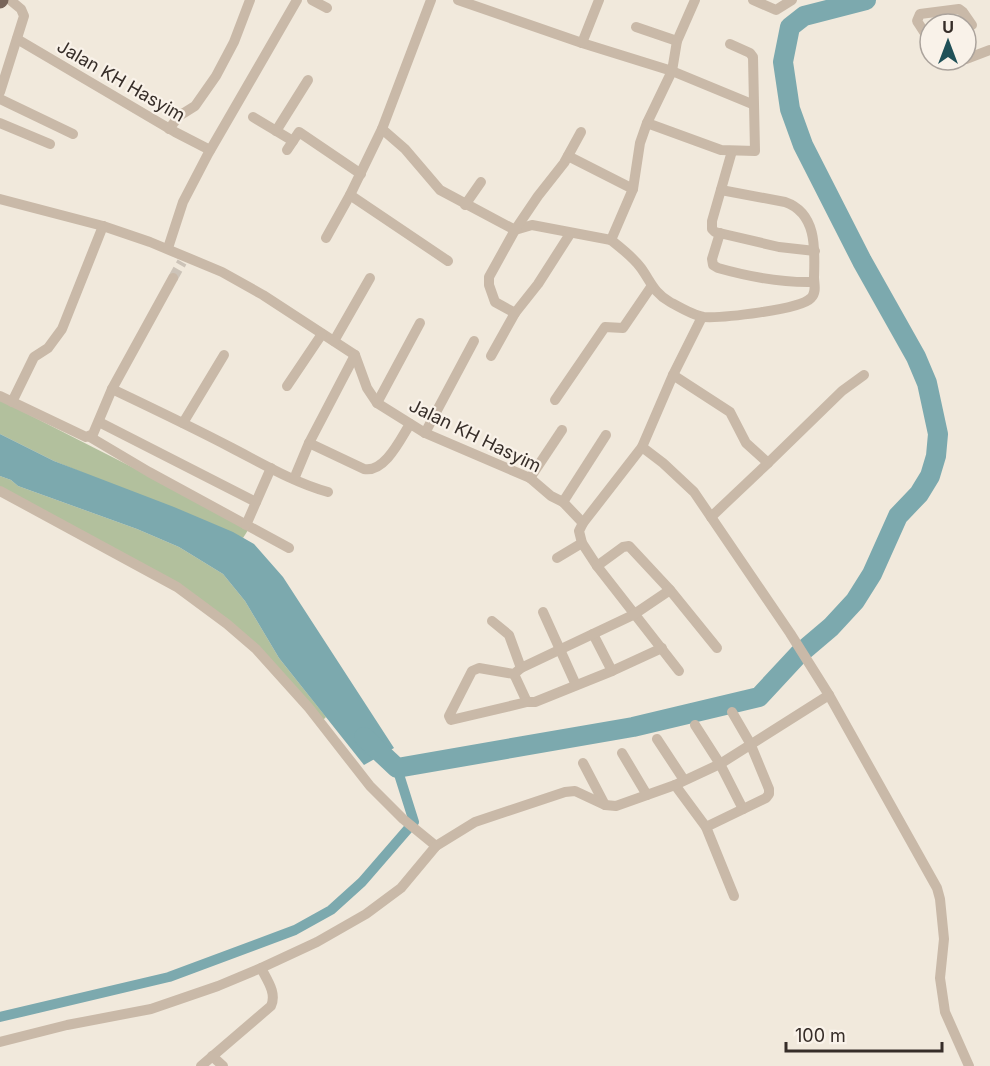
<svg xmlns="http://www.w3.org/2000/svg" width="990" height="1066" viewBox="0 0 990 1066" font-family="Inter,sans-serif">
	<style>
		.green { fill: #b2c09d }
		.water { fill: #7ca9ae }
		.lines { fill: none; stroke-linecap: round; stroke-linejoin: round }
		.canal { stroke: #7ca9ae; stroke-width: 10 }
		.river { stroke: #7ca9ae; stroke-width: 20 }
		.street-tunnel { stroke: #ccc3b8; stroke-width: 10; stroke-dasharray: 10 5; stroke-linecap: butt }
		.street { stroke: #c9b9a8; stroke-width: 10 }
		.primary { stroke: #78655a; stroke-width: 15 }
		.labels { text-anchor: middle; stroke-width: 4.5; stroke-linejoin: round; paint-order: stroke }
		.street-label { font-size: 18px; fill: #362d28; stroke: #f9f2e9 }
	</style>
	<rect width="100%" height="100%" fill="#f1e9dc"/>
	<!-- green -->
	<g class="green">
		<polygon points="0,400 250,527 243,538 54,461 0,434"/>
		<polygon points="0,476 11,480 18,486 137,529 179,547 223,574 245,601 279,658 326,717 323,720 198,597 0,489"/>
	</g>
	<!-- water -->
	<polygon class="water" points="0,434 54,461 174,507 233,532 254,544 283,577 394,748 364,765 279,658 245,601 223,574 179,547 137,529 18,486 11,480 0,476"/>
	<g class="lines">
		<!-- canal -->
		<polyline class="canal" points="0,1017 169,977 295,930 331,910 362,882 414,822 397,768"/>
		<!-- river -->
		<polyline class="river" points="364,737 397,768 633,727 759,697 798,655 831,627 855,601 872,574 898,516 919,494 930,476 936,456 938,434 927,383 916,357 862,261 803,145 790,109 783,62 790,27 804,16 866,0"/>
		<!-- street-tunnel -->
		<polyline class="street-tunnel" points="173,278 182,262"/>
		<!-- street -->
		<g class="street">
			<polyline points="312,0 327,8"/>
			<polyline points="458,0 582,43 672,71 752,104"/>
			<polyline points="753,0 776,10 792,0"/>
			<polyline points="636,27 677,41"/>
			<polyline points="17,39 175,132 210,150"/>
			<polyline points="930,41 917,21 920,14 959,9 963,12 972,25"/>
			<polyline points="582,43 599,0"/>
			<polyline points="966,59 990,50"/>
			<polyline points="943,60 947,64 962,60"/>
			<polyline points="0,92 24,16 21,9 10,0"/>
			<polyline points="0,99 73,134"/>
			<polyline points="253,117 293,141"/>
			<polyline points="0,123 50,144"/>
			<polyline points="647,123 721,150 755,151 753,57 750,53 730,44"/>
			<polyline points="169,129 179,116 195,106 216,76 234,42 250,0"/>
			<polyline points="382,129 405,149 440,190 515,230"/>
			<polyline points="276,131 308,80"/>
			<polyline points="287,150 299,132 361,174"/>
			<polyline points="732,151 712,221 712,229 715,232 779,247 815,251"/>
			<polyline points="568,156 633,189"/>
			<polyline points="350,195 448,261"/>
			<polyline points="0,199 103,226 150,242 222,272 263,295 355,355 367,388 377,403 425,433 530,478 551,496 563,502 583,523"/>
			<polyline points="465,205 481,182"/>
			<polyline points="515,230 532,225 611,240 633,189 640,143 647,123 672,71 677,41 695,0"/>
			<path d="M720,233l-8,26 1,6 5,3c32,9 62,15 96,14"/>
			<polyline points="326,238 350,195 382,129 431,0"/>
			<path d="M611,240c10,8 22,17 30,28 10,14 13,25 29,34 9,5 24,14 34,15 18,1 96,-7 107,-19 6,-6 3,-14 3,-21 1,-28 3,-64 -29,-75l-64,-12"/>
			<polyline points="168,248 183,202 208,154 297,0"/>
			<polyline points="515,313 495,302 489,285 489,277 515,230 538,196 564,163 581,132"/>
			<polyline points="334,341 370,278"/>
			<polyline points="491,356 515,313 538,284 570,234"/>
			<polyline points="673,375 730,412 746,443 768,463 842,391 864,375"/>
			<polyline points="287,386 322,334"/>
			<path d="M112,389c40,19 80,38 120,59 31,16 63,35 96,44"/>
			<polyline points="0,396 86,437 93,434 112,389 173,278"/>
			<polyline points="555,400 605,327 623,328 651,287"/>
			<polyline points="12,402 34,357 48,348 62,329 103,226"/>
			<polyline points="377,403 420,323"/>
			<polyline points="99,422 256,502"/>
			<polyline points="183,423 224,355"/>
			<polyline points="425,433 474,341"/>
			<polyline points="90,437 149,472 289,548"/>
			<path d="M309,443l55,26c21,4 37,-31 46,-45"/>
			<polyline points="642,447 663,463 694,492 790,633 829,695"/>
			<polyline points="530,478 562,430"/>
			<polyline points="294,479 309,443 355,355"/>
			<polyline points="0,491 177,587 227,624 256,649 309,708 370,786 403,819 436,846"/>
			<polyline points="563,502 606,435"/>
			<polyline points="711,517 768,463"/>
			<polyline points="246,525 271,468"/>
			<polyline points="557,558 582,543"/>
			<polyline points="597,566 623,547 629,546 670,590 717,648"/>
			<polyline points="543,612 576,685"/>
			<polyline points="492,621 509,635 521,668"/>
			<polyline points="593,634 612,671 662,648"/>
			<polyline points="679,671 597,566 582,543 579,531 583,523 642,447 673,375 702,317"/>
			<polyline points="514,674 527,702 535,702 612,671"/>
			<polyline points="527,702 451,720 449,716 472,671 479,668 514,674 521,668 633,615 670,590"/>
			<polyline points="695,725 720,764 743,809"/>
			<polyline points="657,739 684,780"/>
			<polyline points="622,753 647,795"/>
			<polyline points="583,763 605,805"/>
			<polyline points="675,785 706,827 734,896"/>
			<polyline points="706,827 766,798 769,794 769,789 750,743 732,712"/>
			<polyline points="0,1042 67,1025 151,1009 218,986 261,968 317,942 366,914 401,888 436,846 475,822 565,792 575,791 605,805 616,806 675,785 720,764 829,695 937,888 940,899 944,939 940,978 945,1012 969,1066"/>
			<polyline points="212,1056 223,1066"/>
			<path d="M201,1066l70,-60c6,-13 -4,-26 -10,-38"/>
		</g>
		<!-- primary -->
		<polyline class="primary" points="0,1 1,0"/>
	</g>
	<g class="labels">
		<!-- street labels -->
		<g class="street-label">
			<text transform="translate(121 81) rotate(30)" y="6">Jalan KH Hasyim</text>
			<text transform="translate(475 436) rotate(26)" y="6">Jalan KH Hasyim</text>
		</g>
	</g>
	<!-- north arrow -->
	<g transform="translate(948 42)"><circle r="28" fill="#f9f2e9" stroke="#aba39c" stroke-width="1.5"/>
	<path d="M0-4.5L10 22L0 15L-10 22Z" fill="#1f5057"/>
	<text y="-9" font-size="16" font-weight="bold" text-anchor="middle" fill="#362d28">U</text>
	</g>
	<!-- scale -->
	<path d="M786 1042v9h156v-9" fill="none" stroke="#362d28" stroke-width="3"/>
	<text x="795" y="1042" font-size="18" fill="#362d28" stroke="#f9f2e9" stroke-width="4.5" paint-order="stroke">100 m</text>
</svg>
